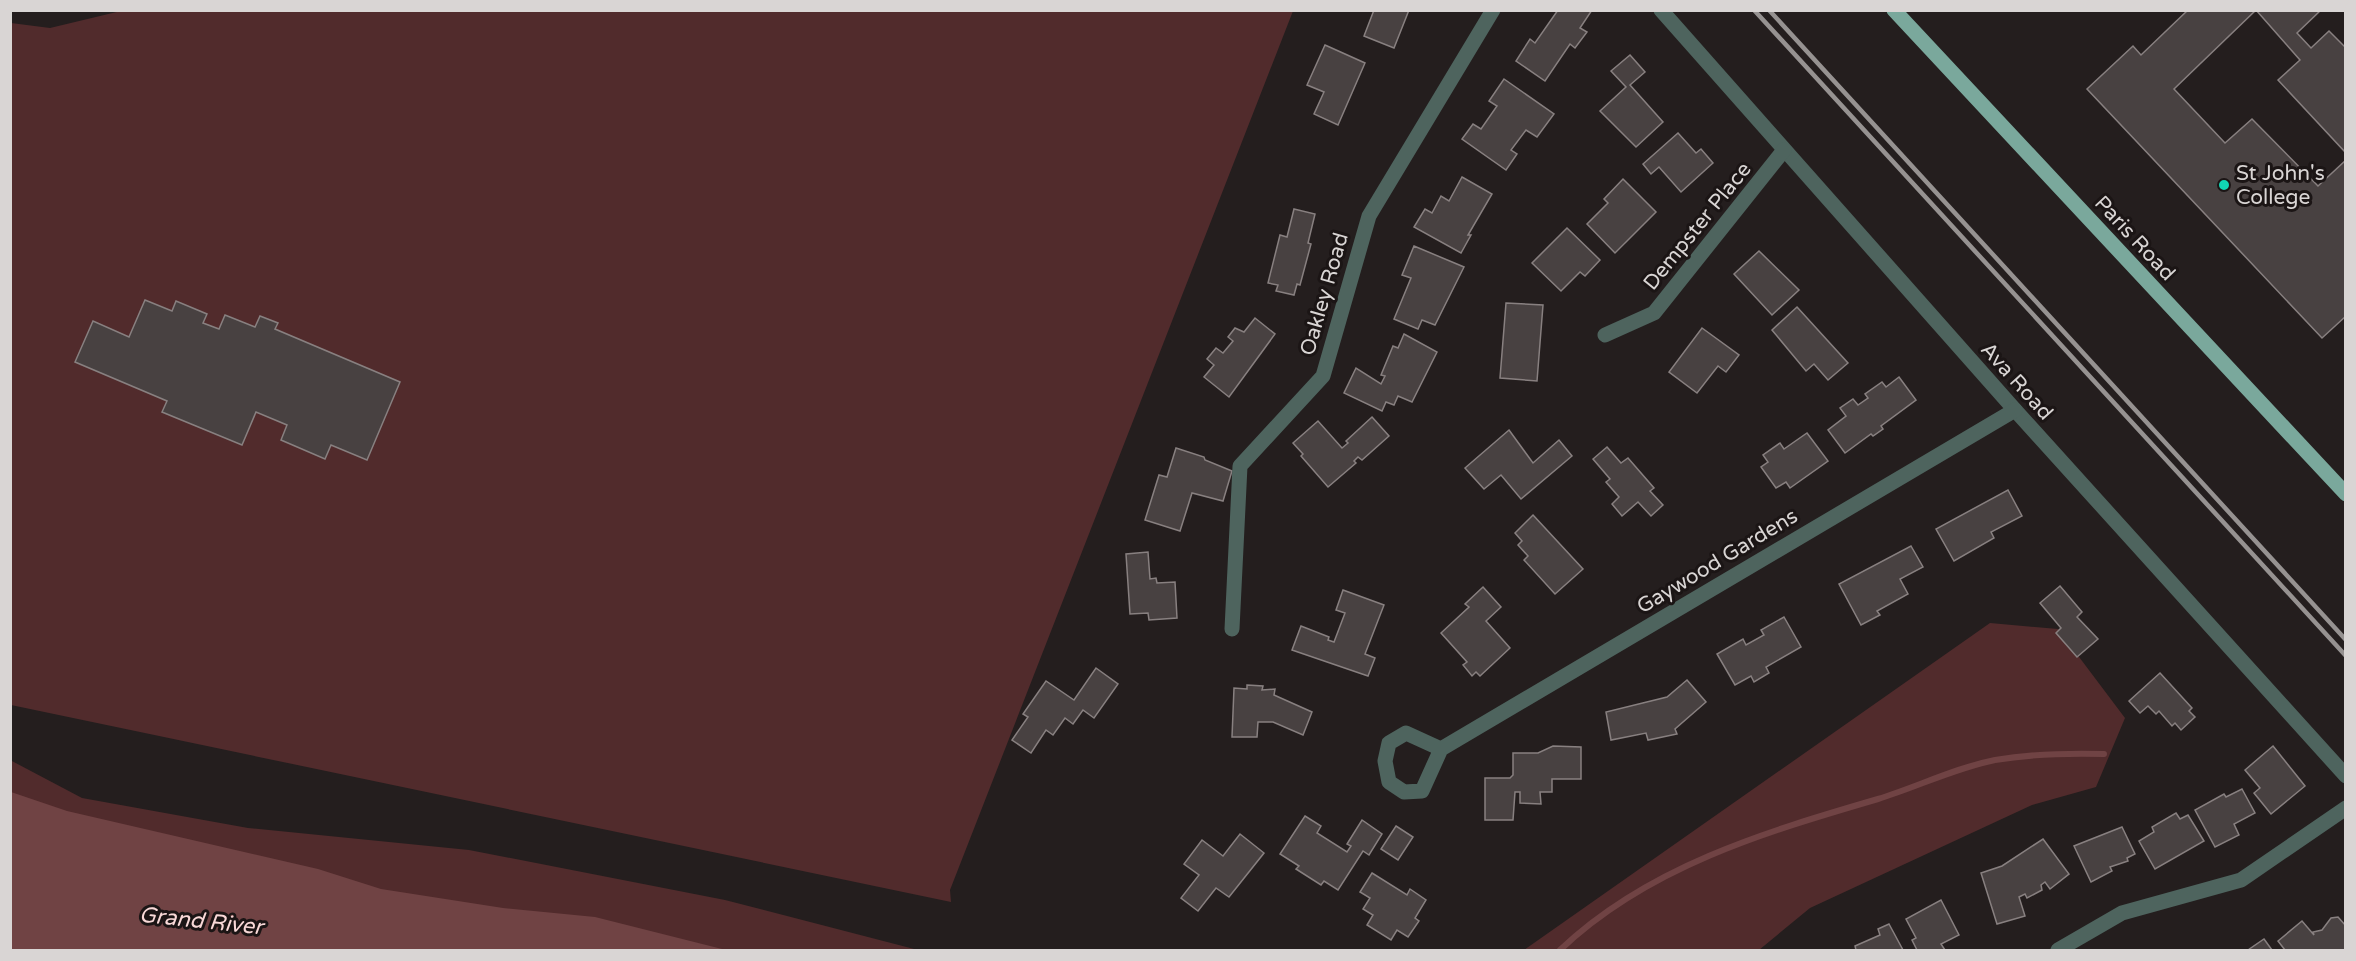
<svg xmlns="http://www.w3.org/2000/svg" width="2356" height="961" viewBox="0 0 2356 961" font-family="'Varela Round',sans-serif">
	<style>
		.green { fill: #512b2c }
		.water { fill: #704344 }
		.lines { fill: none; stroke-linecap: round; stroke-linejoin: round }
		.stream { stroke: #704344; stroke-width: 6 }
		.building { fill: #484141; stroke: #888080; stroke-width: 1.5 }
		.minor { stroke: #4e645e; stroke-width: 15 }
		.major { stroke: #7aa89c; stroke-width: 15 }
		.rail { stroke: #969291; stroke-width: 4.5 }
		.poi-dot { fill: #11d5b4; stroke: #1b1515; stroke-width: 2 }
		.labels { text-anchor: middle; stroke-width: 6; stroke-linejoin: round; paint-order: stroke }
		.poi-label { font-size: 21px; fill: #d9d5d4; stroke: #1b1515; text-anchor: start }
		.street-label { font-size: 21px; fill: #d9d5d4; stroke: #1b1515 }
		.water-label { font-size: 22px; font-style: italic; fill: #f9d9d8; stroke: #1b1515 }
	</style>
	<rect width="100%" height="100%" fill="#241e1e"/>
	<!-- green -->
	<g class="green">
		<polygon points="125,10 1293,11 950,890 951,902 11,705 11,23 50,28"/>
		<polygon points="1990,623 2058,629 2125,718 2096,787 2032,805 1810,908 1759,950 1524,950"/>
		<polygon points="10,760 82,798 248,828 469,850 725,900 918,950 672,950 186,853 11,802"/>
	</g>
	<!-- water -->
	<polygon class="water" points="11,792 67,811 318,869 381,889 503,908 595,917 726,950 11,950"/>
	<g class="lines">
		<!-- stream -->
		<path class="stream" d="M1560,950c87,-83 205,-118 318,-151 39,-12 77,-31 117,-39 36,-6 73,-7 109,-6"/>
	</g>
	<!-- building -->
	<g class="building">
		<polygon points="1374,10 1409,10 1394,48 1364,36"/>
		<polygon points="1558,10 1592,10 1580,28 1587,32 1575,48 1570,44 1545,81 1516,61 1530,39 1535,43"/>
		<polygon points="2188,10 2256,10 2174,89 2225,143 2252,119 2318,186 2346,160 2346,316 2322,338 2087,89 2133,46 2141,55"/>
		<polygon points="2256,10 2321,10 2297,33 2311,48 2329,31 2346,48 2346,153 2278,80 2300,60"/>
		<polygon points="1325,45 1365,63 1338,125 1314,114 1324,92 1307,85"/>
		<polygon points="1630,55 1645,72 1630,85 1663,122 1636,147 1600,111 1626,87 1611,71"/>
		<polygon points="1504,79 1554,114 1537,137 1526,130 1511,150 1517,154 1506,170 1462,139 1473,124 1481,129 1497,106 1489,101"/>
		<polygon points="1678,133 1696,153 1701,149 1713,163 1681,192 1659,167 1651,174 1643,164"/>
		<polygon points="1462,177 1492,194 1468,235 1471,235 1461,253 1414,227 1425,209 1432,213 1441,196 1449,201"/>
		<polygon points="1623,179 1656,212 1615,253 1587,224 1608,203 1604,199"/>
		<polygon points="1294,209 1315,214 1308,243 1311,244 1300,285 1297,284 1294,295 1276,291 1278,285 1268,283 1280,235 1287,237"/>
		<polygon points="1567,228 1600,260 1585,276 1580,272 1561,291 1532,263"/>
		<polygon points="1414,246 1464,267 1435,325 1422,320 1418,329 1394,319 1411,278 1402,275"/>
		<polygon points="1759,251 1799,290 1772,315 1734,274"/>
		<polygon points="145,300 172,311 176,301 207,314 203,323 219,329 225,315 255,327 260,316 278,323 275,329 400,382 367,460 331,445 325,459 281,440 287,425 256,412 242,445 162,412 167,401 75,362 93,321 129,337"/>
		<polygon points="1506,303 1543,305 1537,381 1500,378"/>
		<polygon points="1797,307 1848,363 1828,380 1814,364 1806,371 1772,330"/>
		<polygon points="1255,318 1275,334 1229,397 1204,377 1214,365 1207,359 1216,348 1223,353 1233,341 1228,337 1235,328 1244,332"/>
		<polygon points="1702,328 1739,355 1726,372 1718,366 1697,393 1669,372"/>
		<polygon points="1404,334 1437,352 1412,402 1398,396 1394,405 1386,402 1382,411 1344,393 1356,368 1381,384 1385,376 1381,375 1393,346 1398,348"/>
		<polygon points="1899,377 1916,400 1881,426 1883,429 1873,436 1871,434 1845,453 1828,430 1846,416 1840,408 1853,399 1858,405 1868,398 1865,394 1882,382 1886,387"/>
		<polygon points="1372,417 1389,436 1362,460 1358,457 1354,461 1356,463 1328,487 1301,456 1303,454 1293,443 1318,421 1342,448 1348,443 1346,441"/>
		<polygon points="1509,430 1533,463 1559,440 1572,456 1521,499 1501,475 1484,489 1465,468"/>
		<polygon points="1807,433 1828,461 1790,488 1786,482 1776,488 1761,467 1768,462 1763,455 1780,443 1784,449"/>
		<polygon points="1607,447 1621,463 1628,458 1654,488 1650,491 1663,505 1651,516 1638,502 1622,516 1612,504 1619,497 1606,482 1610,479 1593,459"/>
		<polygon points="1176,448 1204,457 1205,460 1232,471 1223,501 1192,493 1180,531 1145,520 1159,475 1167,477"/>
		<polygon points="2008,490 2022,516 1991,532 1994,538 1954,561 1936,529"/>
		<polygon points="1533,515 1583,569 1555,594 1524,560 1528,556 1518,545 1522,541 1515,533"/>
		<polygon points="1911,546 1923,567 1900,579 1908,594 1877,611 1880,615 1861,625 1839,584"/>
		<polygon points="1148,552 1150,579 1156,578 1157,583 1175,582 1177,618 1149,620 1148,613 1130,614 1126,554"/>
		<polygon points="2060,586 2082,612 2077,617 2098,639 2077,657 2056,633 2061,628 2040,603"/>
		<polygon points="1483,587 1501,607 1486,621 1510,648 1480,676 1476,672 1472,676 1463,665 1467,662 1441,633 1469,607 1465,604"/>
		<polygon points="1343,590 1384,605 1365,654 1375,658 1368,676 1292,650 1301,626 1329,637 1328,640 1334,642 1345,613 1336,610"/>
		<polygon points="1784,617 1801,647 1766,667 1769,673 1754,682 1751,676 1735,685 1717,654 1743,639 1746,645 1764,635 1761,630"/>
		<polygon points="1096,668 1118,684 1094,718 1083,710 1073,724 1065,718 1053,735 1046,730 1031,753 1012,740 1028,717 1023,714 1046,681 1074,700"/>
		<polygon points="2160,673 2192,708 2189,711 2195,717 2181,730 2175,723 2172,726 2159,711 2156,714 2148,706 2140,713 2129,701"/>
		<polygon points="1687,680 1706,702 1675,729 1677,734 1648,740 1646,733 1611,740 1606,712 1667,697"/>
		<polygon points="1247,685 1263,686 1262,690 1275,689 1274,695 1312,712 1303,735 1273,722 1258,722 1257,737 1232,737 1234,688 1247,689"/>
		<polygon points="1553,746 1581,747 1581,779 1552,779 1552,792 1540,792 1541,804 1520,803 1520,792 1515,792 1513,820 1485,820 1485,778 1510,778 1513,775 1513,753 1538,753"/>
		<polygon points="2273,746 2305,786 2271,814 2254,793 2260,788 2245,770"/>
		<polygon points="2242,789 2255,813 2234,824 2239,835 2215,847 2195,810 2224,794 2226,797"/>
		<polygon points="2176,813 2180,819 2188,815 2204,841 2155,869 2139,841 2154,832 2152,827"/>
		<polygon points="1305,816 1321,826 1317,833 1347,852 1351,846 1347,844 1362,820 1382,834 1369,855 1363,851 1338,890 1324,881 1321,885 1296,869 1299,866 1280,854"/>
		<polygon points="1396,826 1413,837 1398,860 1381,849"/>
		<polygon points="2122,827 2135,854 2127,858 2128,861 2110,867 2112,871 2091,882 2074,846"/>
		<polygon points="1240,834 1264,853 1229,897 1216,888 1198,911 1181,898 1199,875 1184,864 1202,840 1223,856"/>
		<polygon points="2043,839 2069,874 2050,889 2045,882 2041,885 2042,890 2027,898 2025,894 2019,897 2025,916 1997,924 1981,873 2002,866"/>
		<polygon points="1372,873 1407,895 1410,889 1426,900 1415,918 1419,921 1408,937 1397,930 1391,940 1367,925 1373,915 1363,909 1370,898 1360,892"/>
		<polygon points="1941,900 1959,935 1941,944 1945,950 1917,950 1912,940 1916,938 1906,919"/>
		<polygon points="2338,917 2346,926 2346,950 2285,950 2278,941 2302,921 2314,935 2313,932 2322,930 2331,918"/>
		<polygon points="1889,924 1903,950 1856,950 1855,946 1880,935 1878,929"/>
		<polygon points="2264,939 2272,950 2248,950"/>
	</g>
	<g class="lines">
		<!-- minor -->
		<g class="minor">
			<polyline points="1661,10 2015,410 2346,776"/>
			<polyline points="1605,335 1654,313 1784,150"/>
			<polyline points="1232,629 1240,466 1323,376 1369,216 1493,10"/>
			<polyline points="1441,749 1406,733 1389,743 1385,761 1389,782 1404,792 1422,791 1441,749 2015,410"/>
			<polyline points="2058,950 2122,913 2241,880 2346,808"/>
		</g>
		<!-- major -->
		<polyline class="major" points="1894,10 2346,494"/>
		<!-- rail -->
		<g class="rail">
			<polyline points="1754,10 2346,656"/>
			<polyline points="1769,10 2346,640"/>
		</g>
	</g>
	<!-- markers -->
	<circle class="poi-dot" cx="2224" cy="185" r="6"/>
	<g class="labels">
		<!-- poi labels -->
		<g class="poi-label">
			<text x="2236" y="180">St John's<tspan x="2236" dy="24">College</tspan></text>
		</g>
		<!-- street labels -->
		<g class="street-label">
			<text transform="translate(1697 226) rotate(-51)" y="7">Dempster Place</text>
			<text transform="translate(2135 238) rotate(47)" y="7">Paris Road</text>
			<text transform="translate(1324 294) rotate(-74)" y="7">Oakley Road</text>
			<text transform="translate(2017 381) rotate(48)" y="7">Ava Road</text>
			<text transform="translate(1717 561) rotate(-31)" y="7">Gaywood Gardens</text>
		</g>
		<!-- water labels -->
		<g class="water-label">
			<text transform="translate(201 920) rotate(6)" y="8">Grand River</text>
		</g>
	</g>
	<!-- border -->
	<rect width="2356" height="961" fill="none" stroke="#d9d5d4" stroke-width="24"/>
</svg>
